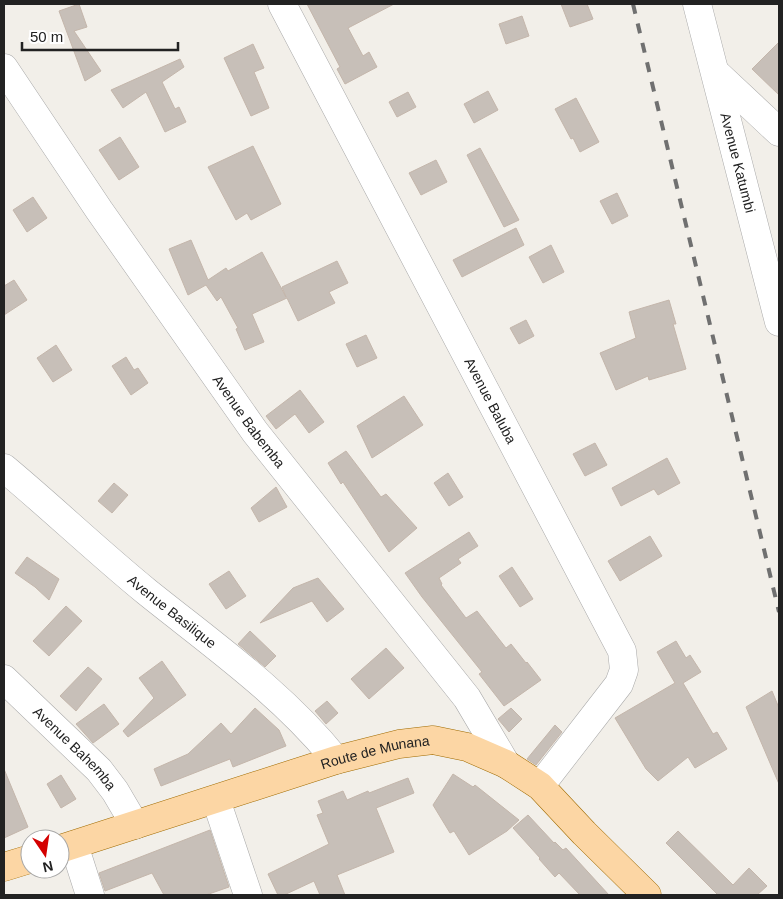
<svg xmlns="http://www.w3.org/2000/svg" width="783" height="899" viewBox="0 0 783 899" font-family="Arial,sans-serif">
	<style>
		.building { fill: #c7bfb8; stroke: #c4b6ab }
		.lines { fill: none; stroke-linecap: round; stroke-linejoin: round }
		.minor-casing { stroke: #a9a9a9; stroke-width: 29 }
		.major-casing { stroke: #a06b00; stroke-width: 29 }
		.minor { stroke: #fff; stroke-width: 28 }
		.major { stroke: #fcd6a4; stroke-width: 28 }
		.rail { stroke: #707070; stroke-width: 4; stroke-dasharray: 10 10; stroke-linecap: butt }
		.labels { text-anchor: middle; stroke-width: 4; stroke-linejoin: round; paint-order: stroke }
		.street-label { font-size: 14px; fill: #222; stroke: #fff }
	</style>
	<rect width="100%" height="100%" fill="#f2efe9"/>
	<!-- building -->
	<g class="building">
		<polygon points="79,4 87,27 74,31 101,71 85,81 59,11"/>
		<polygon points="307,4 394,4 348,28 363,56 369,52 377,67 345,84 337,69 340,67"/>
		<polygon points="561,4 587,4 593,19 570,27"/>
		<polygon points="522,16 529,36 506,44 499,24"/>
		<polygon points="779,42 779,95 752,69"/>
		<polygon points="253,44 264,68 254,72 269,108 251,116 224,58"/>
		<polygon points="180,59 184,67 162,82 175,109 179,107 186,122 165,132 146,92 123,108 111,90"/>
		<polygon points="488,91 498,110 474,123 464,104"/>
		<polygon points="408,92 416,107 397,117 389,102"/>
		<polygon points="576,98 599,142 580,152 573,138 571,139 555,109"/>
		<polygon points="120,137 139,167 119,180 99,150"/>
		<polygon points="253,146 281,204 251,220 247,213 236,220 208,167"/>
		<polygon points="480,148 519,220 504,227 467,155"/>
		<polygon points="436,160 447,182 421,195 409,173"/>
		<polygon points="617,193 628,216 612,224 600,201"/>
		<polygon points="33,197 47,218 27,232 13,210"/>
		<polygon points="516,228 524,245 462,277 453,260"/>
		<polygon points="191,240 208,280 226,268 228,271 262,252 286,297 282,287 337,261 348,283 329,292 335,303 298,321 287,298 252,314 264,342 245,350 236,329 238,328 221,297 217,301 206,285 188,295 169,249"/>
		<polygon points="551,245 564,272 543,283 529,257"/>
		<polygon points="14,280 27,300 4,315 4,286"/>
		<polygon points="669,300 676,324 673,324 686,369 649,380 648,376 616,390 600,353 636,338 629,312"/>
		<polygon points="526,320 534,336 519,344 510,328"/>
		<polygon points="366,335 377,358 357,367 346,344"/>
		<polygon points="56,345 72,370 53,382 37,358"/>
		<polygon points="126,357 134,370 138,368 148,383 131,395 112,366"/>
		<polygon points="300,390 324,422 309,433 295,414 276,429 266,416"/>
		<polygon points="404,396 423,425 372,458 357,426"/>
		<polygon points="595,443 607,465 585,476 573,454"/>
		<polygon points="346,451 381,497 386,494 417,528 389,552 343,482 341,484 328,463"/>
		<polygon points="667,458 680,483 658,495 654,489 621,506 612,488"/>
		<polygon points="448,473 463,497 449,506 434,483"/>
		<polygon points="114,483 128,495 112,513 98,501"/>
		<polygon points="276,487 287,507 259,522 251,508"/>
		<polygon points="469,532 478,546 458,559 461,563 439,578 442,584 441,585 466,618 477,611 506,648 511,644 526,663 527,662 541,680 504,706 479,674 482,672 422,597 405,573"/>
		<polygon points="650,536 662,556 620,581 608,561"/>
		<polygon points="27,557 59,579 49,600 35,587 15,573"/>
		<polygon points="512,567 533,599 520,607 499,576"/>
		<polygon points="229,571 246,596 226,609 209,584"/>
		<polygon points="318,578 344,609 327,622 312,601 260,623 293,588"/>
		<polygon points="66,606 82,621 49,656 33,641"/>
		<polygon points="250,631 276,656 265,667 238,644"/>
		<polygon points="676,641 686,658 690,655 701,672 683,683 713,734 717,732 727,749 695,768 688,757 658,781 646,769 615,718 675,683 657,652"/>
		<polygon points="386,648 404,668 369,699 351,679"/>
		<polygon points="162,661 186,695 128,737 123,731 154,698 139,678"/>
		<polygon points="88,667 102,679 76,711 60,696"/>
		<polygon points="772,691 779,708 779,784 746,707"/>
		<polygon points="327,701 338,713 326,724 315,711"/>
		<polygon points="104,704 119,724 93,743 76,724"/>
		<polygon points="255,708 279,730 286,746 233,767 230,759 161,786 154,769 188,754 221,723 231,734"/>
		<polygon points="511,708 522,719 509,732 498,719"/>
		<polygon points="555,725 562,732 536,765 527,759"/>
		<polygon points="4,769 28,827 4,838"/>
		<polygon points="453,774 473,787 475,785 519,820 507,831 469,855 454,831 450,833 433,805"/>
		<polygon points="61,775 76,799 61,808 47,784"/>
		<polygon points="408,778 414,793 376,808 394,852 337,875 345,895 320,895 314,881 284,895 278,895 268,874 329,844 317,815 323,813 318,801 343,791 347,800 368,791 369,793"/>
		<polygon points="528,815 554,843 555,842 563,850 566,848 609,895 580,895 559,873 555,877 539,859 540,858 513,828"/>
		<polygon points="210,830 229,887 206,895 164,895 152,873 105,891 99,873"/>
		<polygon points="678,831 733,885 749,868 767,886 757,895 718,895 666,843"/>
	</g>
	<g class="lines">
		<!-- minor casing -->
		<g class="minor-casing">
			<g id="minor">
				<path id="s1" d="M282,4l340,647 2,19 -5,14 -79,102"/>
				<path id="s2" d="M697,4l82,318"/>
				<path id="s3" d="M4,68l95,142 156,222 212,266 39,66"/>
				<polyline points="716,73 779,132"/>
				<path id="s4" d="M4,468c48,40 94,84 143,124 66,53 136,102 189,168"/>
				<path id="s5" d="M4,679l95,91 16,21 20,34"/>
				<polyline points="216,800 248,895"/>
				<polyline points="74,845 90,895"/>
			</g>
		</g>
		<!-- major casing -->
		<g class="major-casing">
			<g id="major">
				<path id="s6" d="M60,849l276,-89 63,-16 34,-4 34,7 39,17 34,22 44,47 63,62"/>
				<polyline points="4,867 30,859"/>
			</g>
		</g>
		<!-- minor -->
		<use href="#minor" class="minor"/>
		<!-- major -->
		<use href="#major" class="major"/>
		<!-- rail -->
		<polyline class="rail" points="633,4 779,612"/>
	</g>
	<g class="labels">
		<!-- street labels -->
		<g class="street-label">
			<text dy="5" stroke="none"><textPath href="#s2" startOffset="164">Avenue Katumbi</textPath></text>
			<text dy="5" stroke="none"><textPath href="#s1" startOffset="448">Avenue Baluba</textPath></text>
			<text dy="5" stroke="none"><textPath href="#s3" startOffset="430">Avenue Babemba</textPath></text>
			<text dy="5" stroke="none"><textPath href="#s4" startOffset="221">Avenue Basilique</textPath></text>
			<text dy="5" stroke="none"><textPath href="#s5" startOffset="99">Avenue Bahemba</textPath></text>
			<text dy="5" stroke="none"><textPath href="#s6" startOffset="330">Route de Munana</textPath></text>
		</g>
	</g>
	<!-- border -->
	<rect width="783" height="899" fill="none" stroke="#222222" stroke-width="10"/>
	<!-- north arrow -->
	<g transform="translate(45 854) rotate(167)"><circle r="24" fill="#ffffff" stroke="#a7a7a7"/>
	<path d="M0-4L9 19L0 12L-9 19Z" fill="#d40000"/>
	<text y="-8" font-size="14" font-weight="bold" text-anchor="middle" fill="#222222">N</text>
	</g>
	<!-- scale -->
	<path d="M22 42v8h156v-8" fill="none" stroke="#222222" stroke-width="2.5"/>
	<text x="30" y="42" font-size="15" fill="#222222" stroke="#ffffff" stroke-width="4" paint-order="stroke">50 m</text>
</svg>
